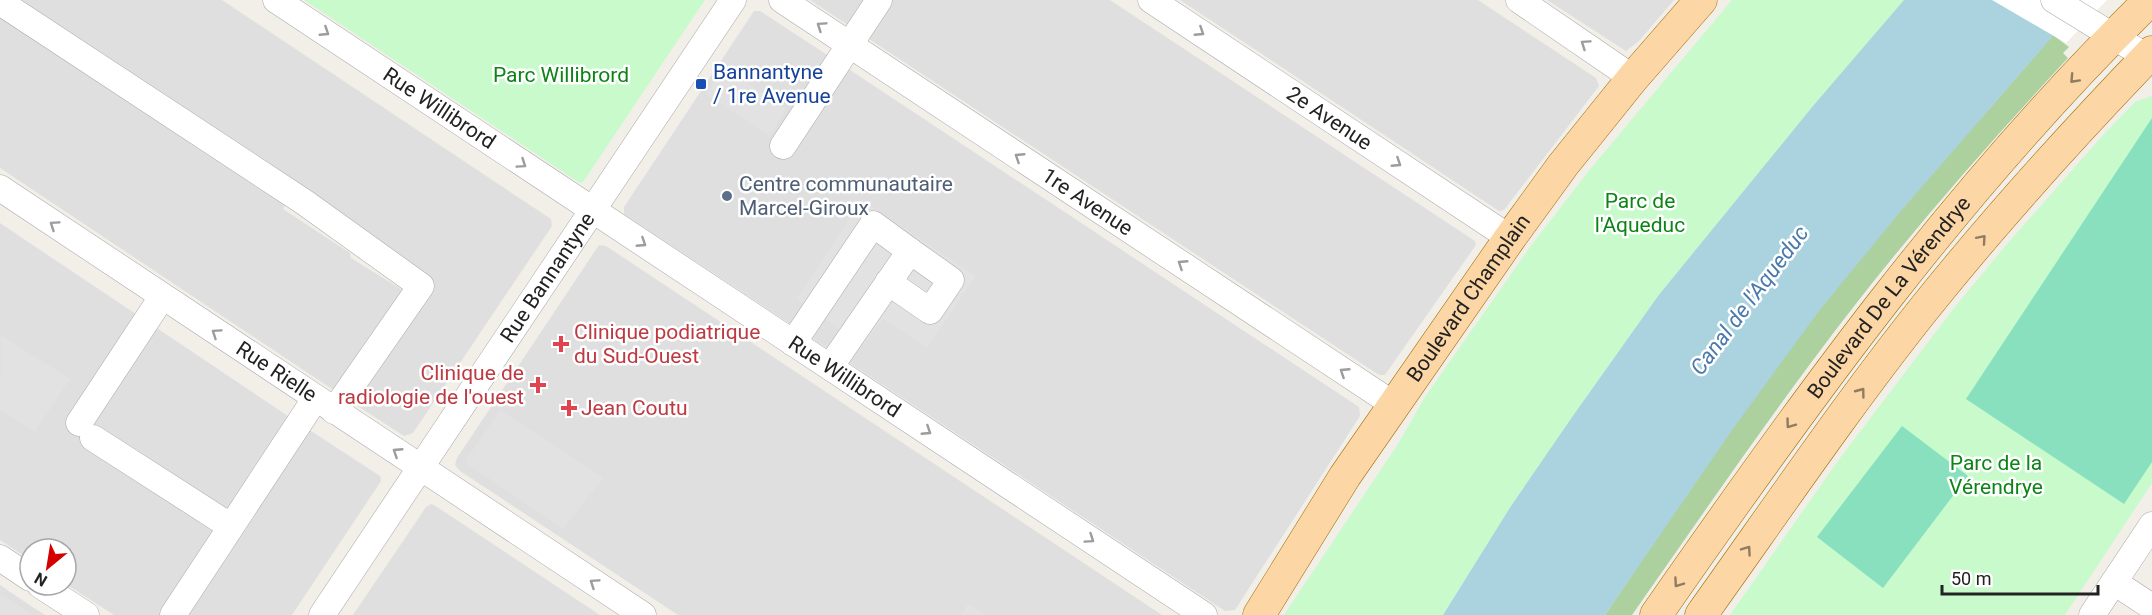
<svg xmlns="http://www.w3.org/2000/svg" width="2152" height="615" viewBox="0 0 2152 615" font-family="Roboto,sans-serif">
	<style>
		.residential { fill: #e0dfdf }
		.forest { fill: #add19e }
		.park { fill: #c8facc }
		.pitch { fill: #88e0be }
		.parking { fill: #e2e2e2 }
		.water { fill: #aad3df }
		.pier { fill: #fff }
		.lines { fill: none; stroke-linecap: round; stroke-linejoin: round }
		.minor-casing { stroke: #a9a9a9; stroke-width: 27 }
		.major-casing { stroke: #a06b00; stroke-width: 33 }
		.minor { stroke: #fff; stroke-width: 26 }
		.major { stroke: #fcd6a4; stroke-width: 32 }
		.oneway { stroke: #9c9c9c }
		.oneway2 { stroke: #8f7c63 }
		.transit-dot { fill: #1a4fb4; stroke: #fff; stroke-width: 2 }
		.service-dot { fill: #5c6f8a; stroke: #fff; stroke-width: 2 }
		.health-dot { fill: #e0444e; stroke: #fff; stroke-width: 2 }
		.labels { text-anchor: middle; stroke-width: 5; stroke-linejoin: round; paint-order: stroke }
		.transit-label { font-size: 21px; fill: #164399; stroke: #fff; text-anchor: start }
		.park-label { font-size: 21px; fill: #0c8416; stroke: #fff }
		.street-label { font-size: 21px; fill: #222; stroke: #fff }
		.service-label { font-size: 21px; fill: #4e5e75; stroke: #fff; text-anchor: start }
		.health-label { font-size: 21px; fill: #be3a42; stroke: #fff; text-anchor: start }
		.water-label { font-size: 22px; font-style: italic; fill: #4a7aab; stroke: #fff }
	</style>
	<rect width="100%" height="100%" fill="#f2efe9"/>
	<!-- residential -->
	<g class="residential">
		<polygon points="10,0 222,0 551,219 552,226 413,433 404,436 350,401 431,279"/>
		<polygon points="810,0 873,0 854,29"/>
		<polygon points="886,0 1110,0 1475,241 1476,245 1387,372 1385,375 1379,375 863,35"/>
		<polygon points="1180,0 1478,0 1596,78 1599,86 1504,210 1499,211"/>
		<polygon points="1547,0 1674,0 1639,41 1626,51"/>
		<polygon points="754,11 760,11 835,60 1359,407 1360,416 1235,610 1225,611 624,214 624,207"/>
		<polygon points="0,14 286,203 283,209 350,253 351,258 404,291 338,393 0,168"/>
		<polygon points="0,223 294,420 165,615 114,615 66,584 66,549 30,549 30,560 0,540"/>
		<polygon points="599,245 606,246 1162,615 678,615 460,471 455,465 457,458"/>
		<polygon points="305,427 380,476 381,481 292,615 180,615"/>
		<polygon points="431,504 434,505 600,615 353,615 418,519 426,507"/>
		<polygon points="0,585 28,604 45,615 0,615"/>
	</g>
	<!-- forest -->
	<path class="forest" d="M2053,35l16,12 -6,6 5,5c-74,80 -146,161 -213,247 -78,100 -150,206 -223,310h-27c69,-102 137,-205 212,-302 74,-96 157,-185 236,-278z"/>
	<!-- park -->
	<g class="park">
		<polygon points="304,0 705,0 583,182 580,183"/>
		<polygon points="1732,0 1904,0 1658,296 1570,420 1511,506 1443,615 1284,615 1398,444 1425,397 1530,247 1591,168"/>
		<polygon points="2152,96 2152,483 2065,615 1730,615 1840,458 1954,308 2007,244 2104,134 2135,102"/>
	</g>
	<!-- pitch -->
	<g class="pitch">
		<polygon points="2152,118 2152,462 2124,504 1966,399"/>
		<polygon points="1902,426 1968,476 1883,588 1817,537"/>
	</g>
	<!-- parking -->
	<g class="parking">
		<polygon points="724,67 786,109 769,136 706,94"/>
		<polygon points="862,200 976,276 927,348 883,319 864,345 796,299"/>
		<polygon points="1,335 70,379 35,432 0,410"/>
		<polygon points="500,410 603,478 563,529 465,462"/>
		<polygon points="2,595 33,615 0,615 0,598"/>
		<polygon points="968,604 986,615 961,615"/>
	</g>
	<!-- water -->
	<polygon class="water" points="1904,0 2084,0 1900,212 1818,312 1730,433 1605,615 1443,615 1511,506 1570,420 1658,296 1813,106"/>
	<!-- pier -->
	<polygon class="pier" points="1992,0 2107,0 2066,43"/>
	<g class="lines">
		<!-- minor casing -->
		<g class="minor-casing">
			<g id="minor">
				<path id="s1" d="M276,0l928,615"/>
				<path id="s2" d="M782,0l611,404"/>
				<path id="s3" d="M1151,0l359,238"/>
				<polyline points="1519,0 1633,78"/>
				<polyline points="2054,0 2152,60"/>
				<polyline points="0,2 304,202 421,286 334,411"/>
				<polyline points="783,146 879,0"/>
				<path id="s4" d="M0,188l643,427"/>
				<polyline points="793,343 873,224 910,251"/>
				<polyline points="830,367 910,251 951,280 930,311 888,282"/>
				<polyline points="79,423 162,297"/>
				<polyline points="93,438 230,526"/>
				<polyline points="0,558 30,578"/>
				<polyline points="2114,582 2152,607"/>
				<polyline points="40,585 86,615"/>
				<polyline points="173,615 315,399"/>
				<path id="s5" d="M322,615l411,-615"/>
				<polyline points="2092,615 2152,525"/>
			</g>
		</g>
		<!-- major casing -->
		<g class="major-casing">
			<g id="major">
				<path id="s6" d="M1259,615l86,-139 165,-238 53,-73 70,-87 68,-78"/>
				<path id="s7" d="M1656,615c150,-216 305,-431 494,-615"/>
				<path d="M1701,615c73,-102 144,-207 222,-305 72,-90 149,-175 229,-258"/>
			</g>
		</g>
		<!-- minor -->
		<use href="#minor" class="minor"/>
		<!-- major -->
		<use href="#major" class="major"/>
	</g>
	<!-- one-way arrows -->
	<defs><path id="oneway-chevron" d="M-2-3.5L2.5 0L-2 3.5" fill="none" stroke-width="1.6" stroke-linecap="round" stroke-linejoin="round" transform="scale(1.5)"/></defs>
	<g class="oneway">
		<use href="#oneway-chevron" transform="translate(821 26) rotate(-146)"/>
		<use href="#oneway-chevron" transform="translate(325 32) rotate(33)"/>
		<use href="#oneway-chevron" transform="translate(1200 32) rotate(33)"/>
		<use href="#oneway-chevron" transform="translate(1585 44) rotate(-146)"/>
		<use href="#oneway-chevron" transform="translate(1019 157) rotate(-147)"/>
		<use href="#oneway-chevron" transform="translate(1397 163) rotate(33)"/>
		<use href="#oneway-chevron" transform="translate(522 164) rotate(34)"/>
		<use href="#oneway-chevron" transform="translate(54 225) rotate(-146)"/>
		<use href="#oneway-chevron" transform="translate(642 243) rotate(33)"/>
		<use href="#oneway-chevron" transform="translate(1182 264) rotate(-147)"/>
		<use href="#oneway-chevron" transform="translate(216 333) rotate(-146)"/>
		<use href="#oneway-chevron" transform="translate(1344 372) rotate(-147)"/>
		<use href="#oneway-chevron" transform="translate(927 431) rotate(33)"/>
		<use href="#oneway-chevron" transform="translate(397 452) rotate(-147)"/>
		<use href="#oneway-chevron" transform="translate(1090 539) rotate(34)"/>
		<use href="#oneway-chevron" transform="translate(594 583) rotate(-146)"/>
	</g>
	<g class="oneway2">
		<use href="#oneway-chevron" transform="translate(2074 79) rotate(133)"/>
		<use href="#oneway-chevron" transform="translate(1982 239) rotate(-49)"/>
		<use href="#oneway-chevron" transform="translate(1861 392) rotate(-53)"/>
		<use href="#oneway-chevron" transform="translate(1790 424) rotate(126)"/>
		<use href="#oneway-chevron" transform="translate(1747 550) rotate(-55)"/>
		<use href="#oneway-chevron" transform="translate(1678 583) rotate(125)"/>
	</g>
	<!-- markers -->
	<rect class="transit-dot" x="695" y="78" width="12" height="12" rx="3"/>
	<circle class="service-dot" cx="727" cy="196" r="6"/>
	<g class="health-dot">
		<path d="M558 335h6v6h6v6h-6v6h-6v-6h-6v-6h6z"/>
		<path d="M535 376h6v6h6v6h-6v6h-6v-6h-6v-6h6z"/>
		<path d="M566 399h6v6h6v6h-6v6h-6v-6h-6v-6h6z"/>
	</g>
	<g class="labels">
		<!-- transit labels -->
		<g class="transit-label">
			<text x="713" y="79">Bannantyne<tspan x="713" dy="24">/ 1re Avenue</tspan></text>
		</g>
		<!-- park labels -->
		<g class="park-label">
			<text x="561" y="82">Parc Willibrord</text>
			<text x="1640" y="208">Parc de<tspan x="1640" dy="24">l'Aqueduc</tspan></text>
			<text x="1996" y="470">Parc de la<tspan x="1996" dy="24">Vérendrye</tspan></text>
		</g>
		<!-- street labels -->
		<g class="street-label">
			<text dy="7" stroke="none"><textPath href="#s1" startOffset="196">Rue Willibrord</textPath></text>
			<text dy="7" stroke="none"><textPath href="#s3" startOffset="214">2e Avenue</textPath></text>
			<text dy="7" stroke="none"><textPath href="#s2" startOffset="366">1re Avenue</textPath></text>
			<text dy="7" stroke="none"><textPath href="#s5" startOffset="406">Rue Bannantyne</textPath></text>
			<text dy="7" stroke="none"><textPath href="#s7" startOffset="394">Boulevard De La Vérendrye</textPath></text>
			<text dy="7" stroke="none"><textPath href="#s6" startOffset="380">Boulevard Champlain</textPath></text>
			<text dy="7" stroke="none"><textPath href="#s4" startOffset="332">Rue Rielle</textPath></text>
			<text dy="7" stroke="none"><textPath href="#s1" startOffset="682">Rue Willibrord</textPath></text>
		</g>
		<!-- service labels -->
		<g class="service-label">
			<text x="739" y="191">Centre communautaire<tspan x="739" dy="24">Marcel-Giroux</tspan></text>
		</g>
		<!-- health labels -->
		<g class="health-label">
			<text x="574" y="339">Clinique podiatrique<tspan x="574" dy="24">du Sud-Ouest</tspan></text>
			<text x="524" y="380" text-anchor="end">Clinique de<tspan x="524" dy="24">radiologie de l'ouest</tspan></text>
			<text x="581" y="415">Jean Coutu</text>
		</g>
		<!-- water labels -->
		<g class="water-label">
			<text transform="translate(1749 300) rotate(-53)" y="8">Canal de l'Aqueduc</text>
		</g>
	</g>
	<!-- north arrow -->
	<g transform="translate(48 567) rotate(210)"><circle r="28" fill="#ffffff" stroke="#a7a7a7" stroke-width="1.5"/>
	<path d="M0-4.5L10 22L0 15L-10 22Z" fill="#d40000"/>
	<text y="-9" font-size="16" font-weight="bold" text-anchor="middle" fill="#222222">N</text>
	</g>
	<!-- scale -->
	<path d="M1942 585v9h156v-9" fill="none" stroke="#222222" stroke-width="3"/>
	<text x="1951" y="585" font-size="18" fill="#222222" stroke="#ffffff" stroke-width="4.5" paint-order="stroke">50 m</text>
</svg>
